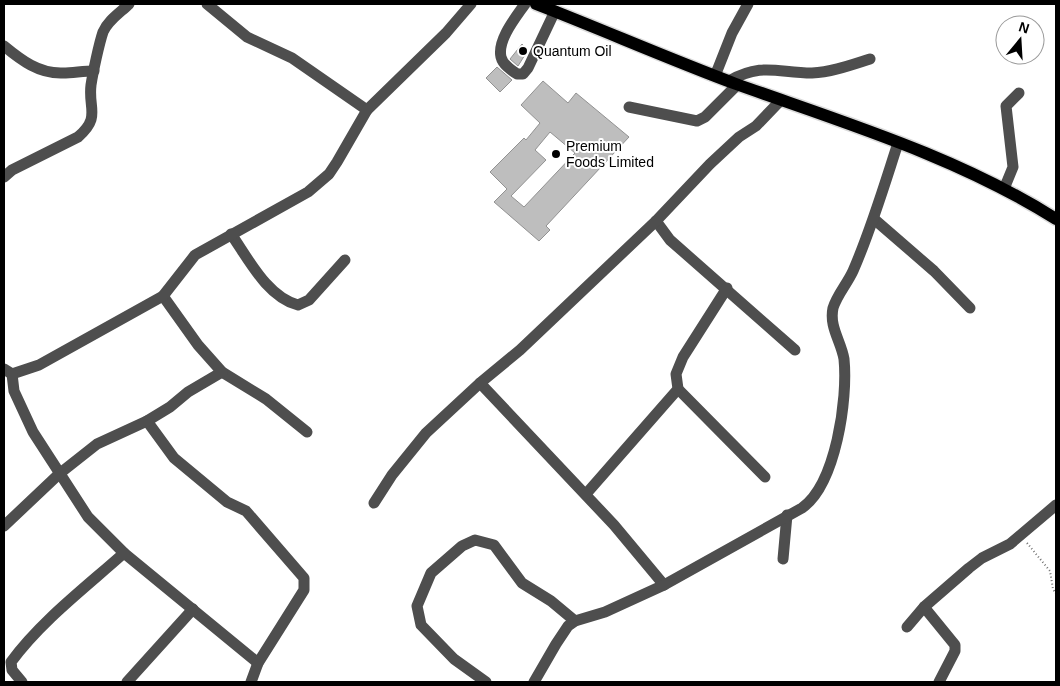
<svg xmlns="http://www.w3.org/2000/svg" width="1060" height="686" viewBox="0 0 1060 686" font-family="Arial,sans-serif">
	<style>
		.building { fill: #bebebe; stroke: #929292; fill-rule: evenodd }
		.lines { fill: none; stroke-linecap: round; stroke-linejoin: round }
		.major-casing { stroke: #dbdbdb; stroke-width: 15 }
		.path { stroke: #707070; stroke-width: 2; stroke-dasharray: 1 2.5; stroke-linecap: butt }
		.minor { stroke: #4e4e4e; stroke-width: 11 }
		.major { stroke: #000; stroke-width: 12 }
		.poi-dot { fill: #000; stroke: #fff; stroke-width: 2 }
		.labels { text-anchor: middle; stroke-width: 4; stroke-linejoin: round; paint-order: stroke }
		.poi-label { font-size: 14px; fill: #000; stroke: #fff; text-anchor: start }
	</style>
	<rect width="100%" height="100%" fill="#fff"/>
	<!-- building -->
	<g class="building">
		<polygon points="522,44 528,50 518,66 510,59"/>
		<polygon points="497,67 512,80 500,92 486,78"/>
		<path d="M543,81l25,22 8,-10 53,44 -83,89 4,4 -11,11 -45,-39 13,-13 -17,-17 34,-34 2,2 14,-17 -19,-18zM550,132l25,21 -51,54 -13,-11 35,-36 -11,-10z"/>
	</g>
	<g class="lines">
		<!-- major casing -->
		<g class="major-casing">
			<path id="major" d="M536,4c67,26 133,55 200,80 109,39 222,73 320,135"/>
		</g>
		<!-- path -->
		<polyline class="path" points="1027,543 1050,571 1053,589 1056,594"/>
		<!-- minor -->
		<g class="minor">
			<polyline points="207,4 247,37 292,58 367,110"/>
			<path d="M525,4c-9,13 -28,36 -24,53 2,8 10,13 16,17h6l5,-6 27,-57"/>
			<path d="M4,46c17,14 35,28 59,27 10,0 20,-2 31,-2"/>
			<polyline points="715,76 732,33 748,4"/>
			<path d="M729,81c33,-19 49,-8 83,-8 20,-1 39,-8 58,-14"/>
			<polyline points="629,107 697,121 705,117 738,84"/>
			<path d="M4,177l8,-7 66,-33c23,-20 10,-28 13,-52 2,-13 8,-41 12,-53 5,-12 18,-20 26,-28"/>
			<polyline points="1004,189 1013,167 1006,106 1019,93"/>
			<polyline points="874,219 934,271 970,308"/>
			<polyline points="656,221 670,240 795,350"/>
			<path d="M231,234c17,24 36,63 67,71l11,-5 36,-40"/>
			<polyline points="163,296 198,345 222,372 266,399 307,432"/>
			<polyline points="4,369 12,374 39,365 163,296 195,255 308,192 329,174 337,162 367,110 446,33 471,4"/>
			<polyline points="12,374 14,391 33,432 88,517 124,553 258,663"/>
			<polyline points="480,383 614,525 664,585"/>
			<polyline points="678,389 765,477"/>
			<polyline points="147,421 174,458 227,502 246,511 304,578 304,590 258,663 251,682"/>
			<polyline points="586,494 678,389 676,374 683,357 727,288"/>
			<polyline points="374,503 392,475 426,433 480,383 520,350 656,221 710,164 739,137 756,126 781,100"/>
			<polyline points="4,526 59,474 97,444 147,421 170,407 188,392 222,372"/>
			<polyline points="783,559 787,515"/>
			<polyline points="924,607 955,645 955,651 939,682"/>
			<polyline points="907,627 924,607 969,568 982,558 1010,544 1056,505"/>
			<path d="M22,682l-10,-12 -1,-8c30,-41 75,-75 113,-109"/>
			<polyline points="127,682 193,609"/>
			<polyline points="486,682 454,659 421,625 417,606 431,573 462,546 475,540 494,545 522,583 551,601 575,621"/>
			<path d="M534,682l22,-38 12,-18 7,-5 30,-9 59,-27 138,-77c34,-24 46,-109 42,-149 -3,-18 -15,-32 -11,-51 4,-13 14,-24 20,-37 18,-41 31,-85 45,-128"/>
		</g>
		<!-- major -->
		<use href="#major" class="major"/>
	</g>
	<!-- markers -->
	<g class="poi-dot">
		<circle cx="523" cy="51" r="5"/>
		<circle cx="556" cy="154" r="5"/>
	</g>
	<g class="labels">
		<!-- poi labels -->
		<g class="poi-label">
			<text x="533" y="56">Quantum Oil</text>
			<text x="566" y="151">Premium<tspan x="566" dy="16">Foods Limited</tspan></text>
		</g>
	</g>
	<!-- border -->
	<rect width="1060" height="686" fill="none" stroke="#000000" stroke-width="10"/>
	<!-- north arrow -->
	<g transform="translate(1020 40) rotate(18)"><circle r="24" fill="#ffffff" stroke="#999999"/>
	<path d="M0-4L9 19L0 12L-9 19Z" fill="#000000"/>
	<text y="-8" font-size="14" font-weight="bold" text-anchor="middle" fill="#000000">N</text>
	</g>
</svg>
